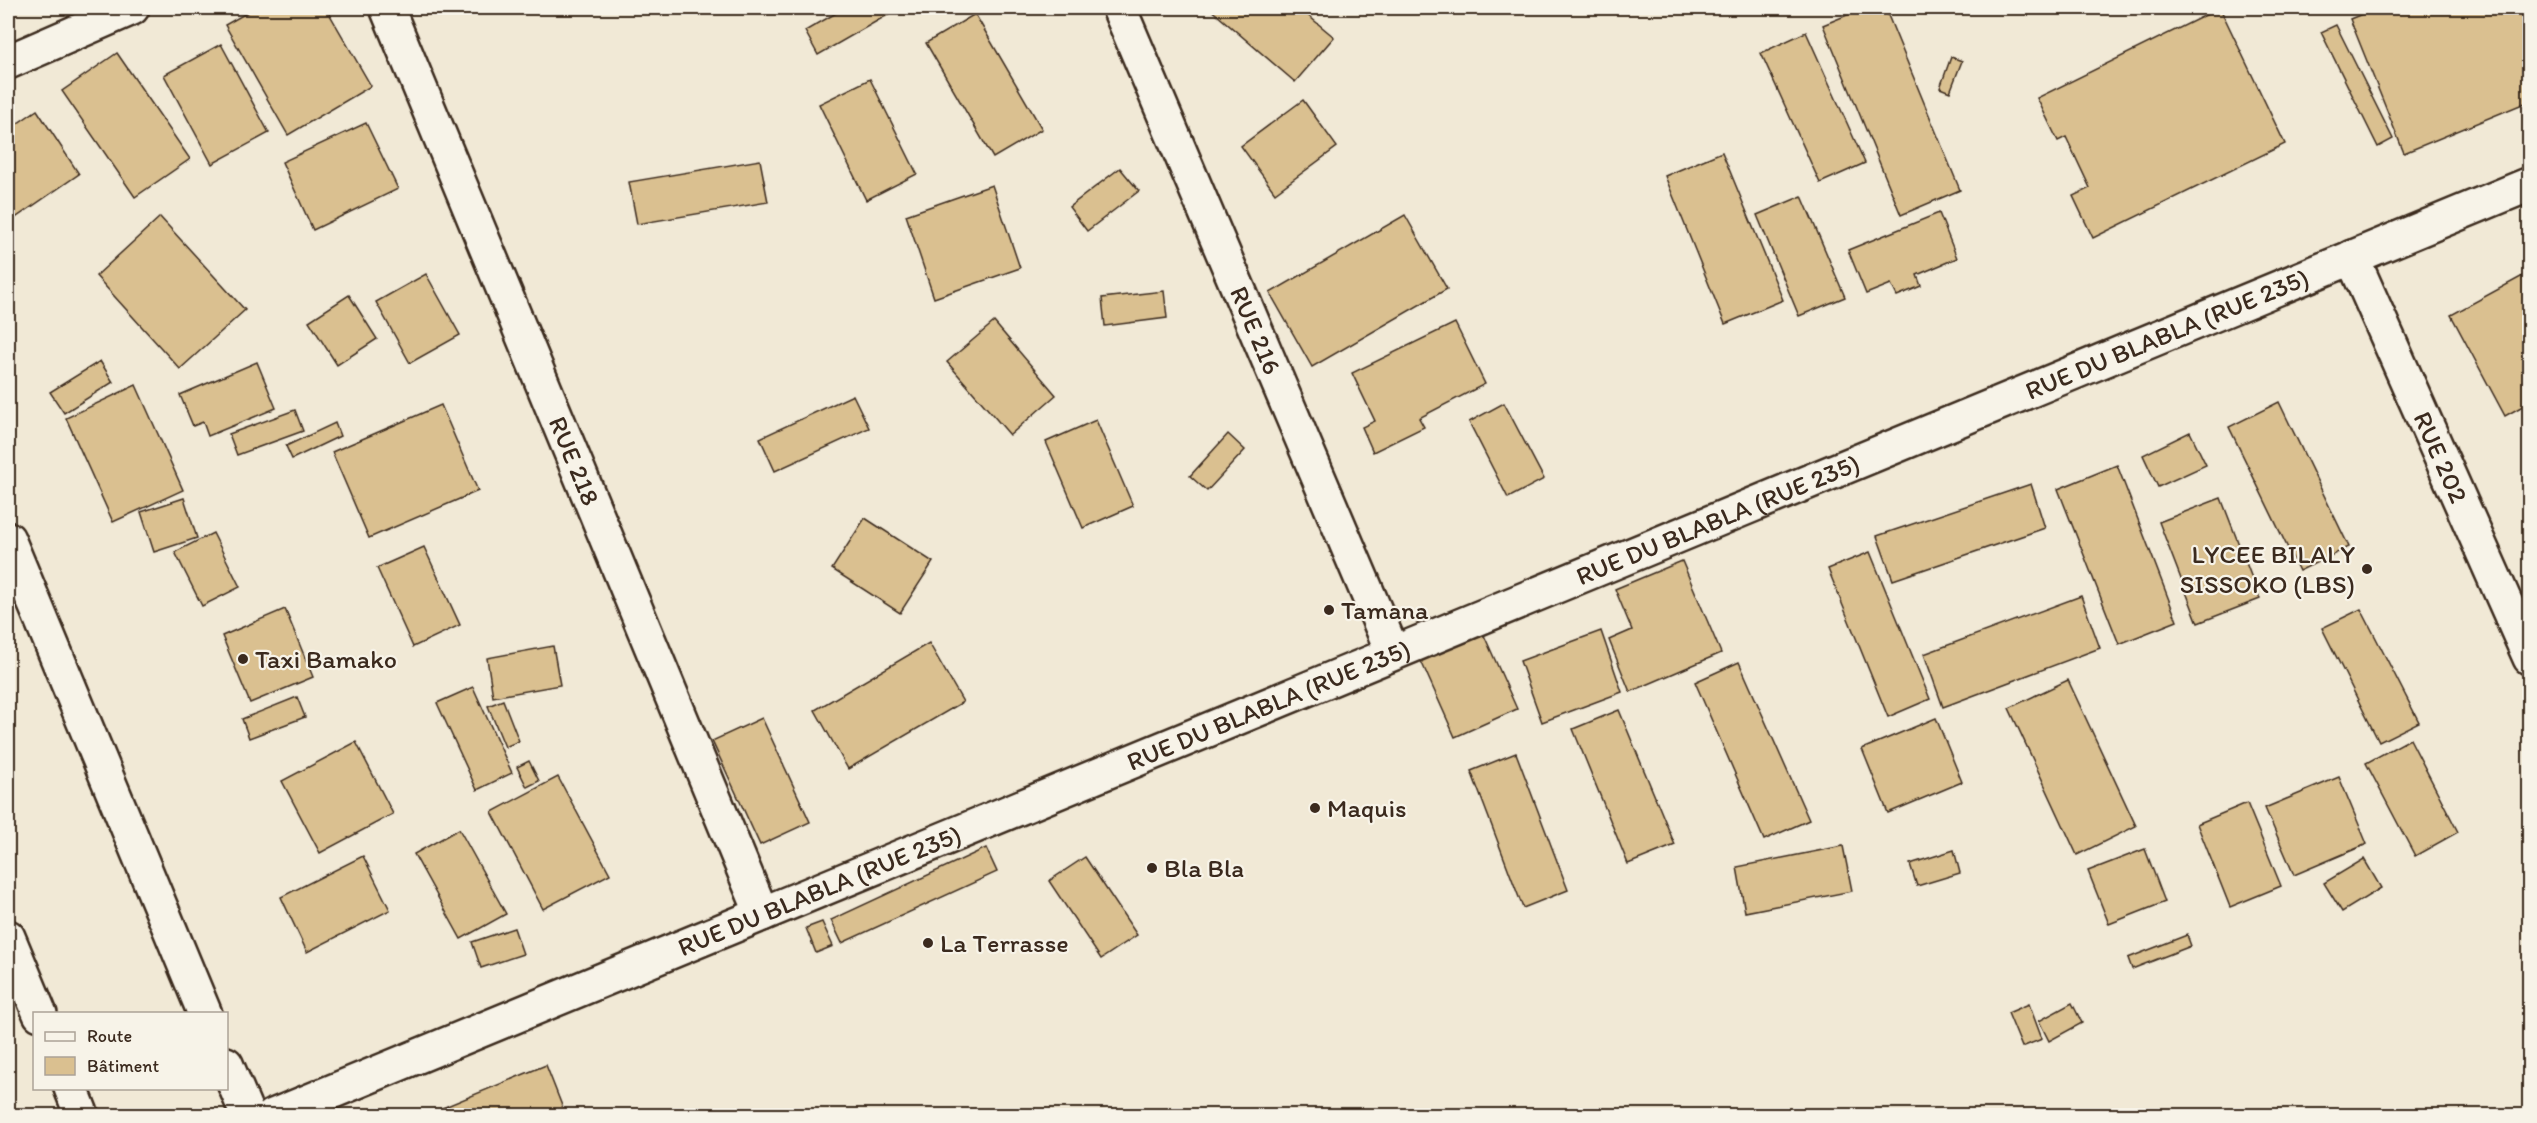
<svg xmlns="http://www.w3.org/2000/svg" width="2537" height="1123" viewBox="0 0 2537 1123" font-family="Itim,sans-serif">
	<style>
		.building { fill: #dac090; stroke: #3b2a1e; stroke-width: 1.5 }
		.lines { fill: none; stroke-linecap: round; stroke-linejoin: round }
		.street-casing { stroke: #3b2a1e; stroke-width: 38 }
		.secondary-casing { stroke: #3b2a1e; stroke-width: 38 }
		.street { stroke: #f7f3e8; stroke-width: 33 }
		.secondary { stroke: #f7f3e8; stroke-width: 33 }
		.poi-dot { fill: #3b2a1e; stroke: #f7f3e8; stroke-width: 2 }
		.labels { text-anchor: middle; stroke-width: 4.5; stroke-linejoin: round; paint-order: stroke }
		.street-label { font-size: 26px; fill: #3b2a1e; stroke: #f7f3e8 }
		.poi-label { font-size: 26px; fill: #3b2a1e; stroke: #f7f3e8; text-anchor: start }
	</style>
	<rect width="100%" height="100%" fill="#f1e9d6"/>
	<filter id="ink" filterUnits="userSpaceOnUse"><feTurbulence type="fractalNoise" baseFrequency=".0167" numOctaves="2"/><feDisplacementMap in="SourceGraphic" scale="12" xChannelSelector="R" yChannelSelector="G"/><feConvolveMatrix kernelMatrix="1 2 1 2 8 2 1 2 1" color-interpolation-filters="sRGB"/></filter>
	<g filter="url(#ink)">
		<!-- building -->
		<g class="building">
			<polygon points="255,8 326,8 371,86 288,135 225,25"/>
			<polygon points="835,8 887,8 891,13 818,55 805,31 838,12"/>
			<polygon points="1209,8 1299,8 1334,37 1295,82"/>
			<polygon points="1864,8 1885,8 1960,190 1901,215 1823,25"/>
			<polygon points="2220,8 2285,144 2093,238 2073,196 2090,188 2066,137 2058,141 2037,98"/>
			<polygon points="2377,8 2530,8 2530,101 2404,153 2350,19"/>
			<polygon points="975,14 1042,129 993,158 926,43"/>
			<polygon points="2336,25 2393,139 2378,147 2321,32"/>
			<polygon points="1806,32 1865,163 1820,183 1761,53"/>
			<polygon points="221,44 269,133 212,164 164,75"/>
			<polygon points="117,53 190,159 135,197 62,91"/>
			<polygon points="1951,57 1962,61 1950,92 1940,88"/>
			<polygon points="870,79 917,174 866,200 819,104"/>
			<polygon points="1303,100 1337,147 1275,193 1241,146"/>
			<polygon points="37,110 79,174 8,223 8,130"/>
			<polygon points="366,123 398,189 313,230 282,162"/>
			<polygon points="1722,152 1783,300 1725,324 1665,176"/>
			<polygon points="760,160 768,202 637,224 629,182"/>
			<polygon points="1120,168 1139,191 1087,231 1069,207"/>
			<polygon points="992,185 1020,268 934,298 906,215"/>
			<polygon points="1802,196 1845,297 1799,316 1757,215"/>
			<polygon points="1939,213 1957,258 1917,275 1921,286 1897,296 1891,284 1866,294 1848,250"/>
			<polygon points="1405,215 1447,289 1312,367 1270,293"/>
			<polygon points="160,217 245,310 180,369 96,276"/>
			<polygon points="2530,272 2530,402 2505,416 2451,315"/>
			<polygon points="426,274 460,335 410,363 376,302"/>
			<polygon points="1164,291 1167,318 1105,326 1102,298"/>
			<polygon points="349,295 377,339 337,365 309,321"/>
			<polygon points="994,322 1056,395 1010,435 947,362"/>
			<polygon points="1455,323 1485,384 1419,418 1424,427 1373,452 1362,427 1375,421 1352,373"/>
			<polygon points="100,361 113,382 64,413 50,392"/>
			<polygon points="257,362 276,408 208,436 203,422 193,426 180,395"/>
			<polygon points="136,385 183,490 113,522 66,418"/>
			<polygon points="853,395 869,428 775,471 760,438"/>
			<polygon points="2279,402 2349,547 2299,571 2229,427"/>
			<polygon points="1504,403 1544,479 1508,498 1469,422"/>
			<polygon points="441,405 478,491 369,538 332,452"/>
			<polygon points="295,410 303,431 237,455 229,434"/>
			<polygon points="1096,420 1133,506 1083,528 1046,442"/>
			<polygon points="335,423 340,436 292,459 286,446"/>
			<polygon points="2190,432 2206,465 2158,487 2143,455"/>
			<polygon points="1228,434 1245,450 1207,491 1190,476"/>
			<polygon points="2117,465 2177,621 2119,644 2058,489"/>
			<polygon points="2031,484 2045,528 1893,580 1877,536"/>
			<polygon points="184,498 197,538 154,552 141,512"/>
			<polygon points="2221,498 2260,599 2198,623 2159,522"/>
			<polygon points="865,518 933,562 900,613 832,569"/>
			<polygon points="213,533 240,587 202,606 175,552"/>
			<polygon points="424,547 460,625 413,647 377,568"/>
			<polygon points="1870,552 1930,699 1888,717 1828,569"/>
			<polygon points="1682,561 1721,653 1630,692 1609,640 1632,630 1615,589"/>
			<polygon points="2081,596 2100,648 1943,707 1924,654"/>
			<polygon points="285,609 313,677 250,703 222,636"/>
			<polygon points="2361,609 2419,722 2379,742 2322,628"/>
			<polygon points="1601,631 1622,692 1542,722 1520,661"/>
			<polygon points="1483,633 1517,709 1455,737 1421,661"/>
			<polygon points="929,643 963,702 848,769 815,710"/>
			<polygon points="553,646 560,685 493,697 487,658"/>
			<polygon points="1739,662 1809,820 1764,840 1695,682"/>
			<polygon points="2068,680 2136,826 2077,855 2009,708"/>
			<polygon points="473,687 512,773 477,790 437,703"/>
			<polygon points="297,697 305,717 249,738 242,719"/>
			<polygon points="503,700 519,741 505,747 488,706"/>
			<polygon points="1619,710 1675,845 1628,864 1573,729"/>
			<polygon points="762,718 810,822 760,845 712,741"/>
			<polygon points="1936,718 1962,782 1888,813 1862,749"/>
			<polygon points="2410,739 2458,832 2415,856 2366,763"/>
			<polygon points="356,742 393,814 320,853 282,781"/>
			<polygon points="1516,753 1568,890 1523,908 1471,771"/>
			<polygon points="529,761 539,781 527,787 517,767"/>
			<polygon points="558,777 610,874 543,909 492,812"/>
			<polygon points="2339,777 2367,844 2294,875 2265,808"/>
			<polygon points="2247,803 2281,886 2230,907 2197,824"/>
			<polygon points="459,829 506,914 461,939 414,854"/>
			<polygon points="1843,846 1852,891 1745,912 1737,867"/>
			<polygon points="986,848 997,872 842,943 831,920"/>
			<polygon points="2145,849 2165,902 2109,924 2088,871"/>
			<polygon points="1954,850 1960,873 1917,886 1910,864"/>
			<polygon points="363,856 390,910 307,952 281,897"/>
			<polygon points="1085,857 1137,935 1101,959 1049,881"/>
			<polygon points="2364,859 2381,888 2342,912 2324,883"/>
			<polygon points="822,922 833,946 816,953 806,928"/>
			<polygon points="514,928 523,954 481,968 472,942"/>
			<polygon points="2187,935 2191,946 2132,969 2128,958"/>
			<polygon points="2072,1003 2082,1023 2049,1041 2039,1021"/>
			<polygon points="2029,1004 2042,1039 2022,1047 2008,1013"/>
			<polygon points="546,1065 566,1116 423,1116"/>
		</g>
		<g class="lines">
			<!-- street casing -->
			<g class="street-casing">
				<g id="street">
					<path id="s1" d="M387,8l375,906"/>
					<path id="s2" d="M1119,8l274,645"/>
					<polyline points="8,62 132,8"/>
					<path id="s3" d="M2352,257l178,401"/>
					<polyline points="8,539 205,1014"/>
					<polyline points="8,937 40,1014"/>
					<polyline points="226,1064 248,1116"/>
					<polyline points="71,1088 82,1116"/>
				</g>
			</g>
			<!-- secondary casing -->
			<g class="secondary-casing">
				<g id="secondary">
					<path id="s4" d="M273,1116l2257,-932"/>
				</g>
			</g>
			<!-- street -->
			<use href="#street" class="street"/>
			<!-- secondary -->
			<use href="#secondary" class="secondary"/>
		</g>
	</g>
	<!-- markers -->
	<g class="poi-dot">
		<circle cx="2367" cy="569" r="6"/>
		<circle cx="1329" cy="610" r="6"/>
		<circle cx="243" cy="659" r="6"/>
		<circle cx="1315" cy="808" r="6"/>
		<circle cx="1152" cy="868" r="6"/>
		<circle cx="928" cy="943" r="6"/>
	</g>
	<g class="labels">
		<!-- street labels -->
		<g class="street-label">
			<text dy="9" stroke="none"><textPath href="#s2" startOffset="350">RUE 216</textPath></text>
			<text dy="9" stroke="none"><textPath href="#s4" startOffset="2049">RUE DU BLABLA (RUE 235)</textPath></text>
			<text dy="9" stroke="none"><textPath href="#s3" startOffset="219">RUE 202</textPath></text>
			<text dy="9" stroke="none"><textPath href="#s1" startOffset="490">RUE 218</textPath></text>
			<text dy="9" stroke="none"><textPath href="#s4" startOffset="1563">RUE DU BLABLA (RUE 235)</textPath></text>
			<text dy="9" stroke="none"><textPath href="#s4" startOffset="1077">RUE DU BLABLA (RUE 235)</textPath></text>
			<text dy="9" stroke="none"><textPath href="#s4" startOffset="591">RUE DU BLABLA (RUE 235)</textPath></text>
		</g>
		<!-- poi labels -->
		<g class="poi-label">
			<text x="2355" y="563" text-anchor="end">LYCEE BILALY<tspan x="2355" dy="30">SISSOKO (LBS)</tspan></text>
			<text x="1341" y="619">Tamana</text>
			<text x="255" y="668">Taxi Bamako</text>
			<text x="1327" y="817">Maquis</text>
			<text x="1164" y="877">Bla Bla</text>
			<text x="940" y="952">La Terrasse</text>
		</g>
	</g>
	<!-- margin -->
	<rect width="2537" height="1123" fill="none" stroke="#f7f3e8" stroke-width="30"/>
	<rect x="15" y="15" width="2507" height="1093" fill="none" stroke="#3b2a1e" stroke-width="2" filter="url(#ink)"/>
	<!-- legend -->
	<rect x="33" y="1012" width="195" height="78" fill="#f7f3e8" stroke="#aca397" stroke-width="1.5"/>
	<rect x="45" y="1032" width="30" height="9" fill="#f7f3e8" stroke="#aca397" stroke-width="1.5"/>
	<text x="87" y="1042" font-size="18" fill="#3b2a1e">Route</text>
	<rect x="45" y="1057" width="30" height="18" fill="#dac090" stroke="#aca397" stroke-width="1.5"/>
	<text x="87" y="1072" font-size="18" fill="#3b2a1e">Bâtiment</text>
</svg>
